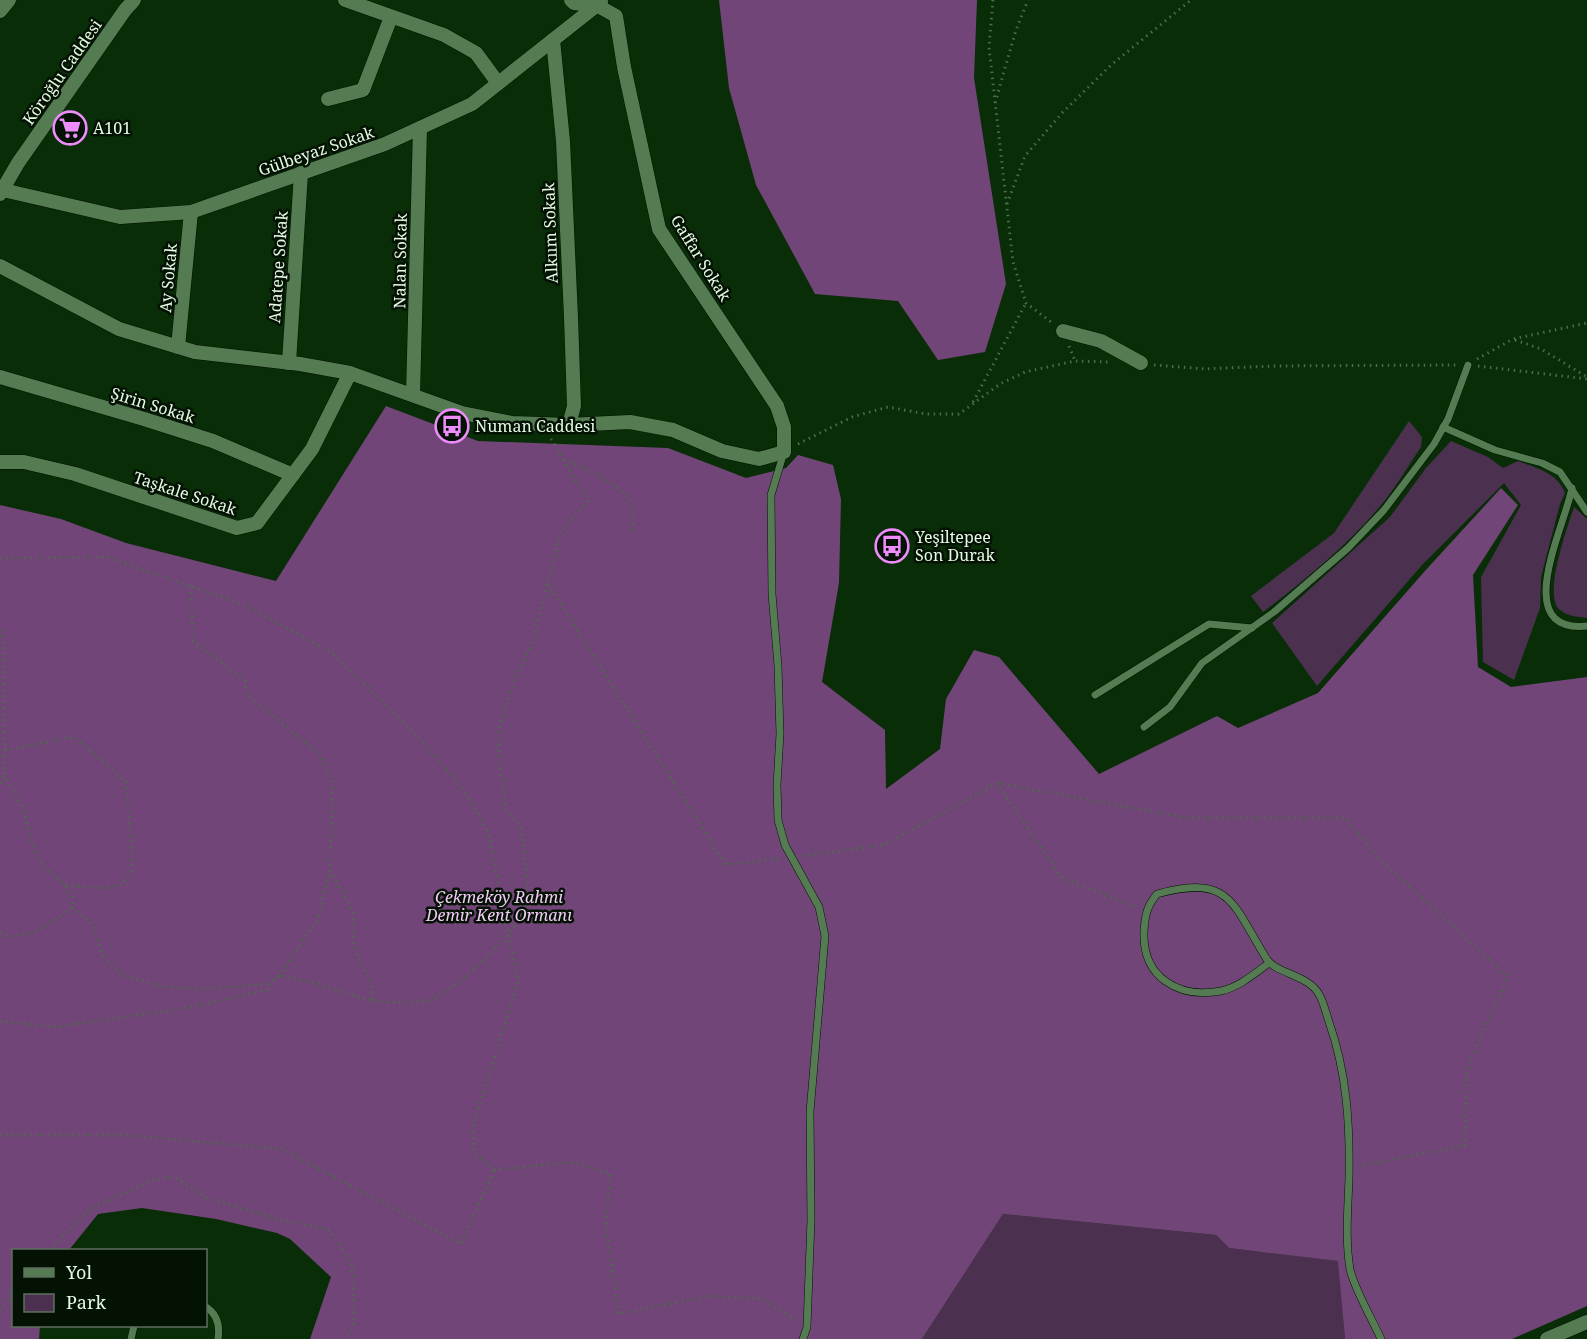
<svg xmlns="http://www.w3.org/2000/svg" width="1587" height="1339" viewBox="0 0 1587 1339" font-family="'Noto Serif',serif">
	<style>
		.green { fill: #4b314f }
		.forest { fill: #724578 }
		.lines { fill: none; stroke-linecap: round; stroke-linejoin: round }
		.service-casing { stroke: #001400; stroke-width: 8 }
		.minor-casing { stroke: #001400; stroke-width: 15 }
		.path { stroke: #4c6c4a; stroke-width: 3; stroke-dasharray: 1.5 4.5; stroke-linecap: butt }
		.service { stroke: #557b52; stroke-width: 7 }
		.minor { stroke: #557b52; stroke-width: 14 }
		.labels { text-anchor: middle; stroke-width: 5; stroke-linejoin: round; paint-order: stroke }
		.street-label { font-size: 16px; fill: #e6fbe3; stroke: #041204 }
		.poi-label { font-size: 16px; fill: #e6fbe3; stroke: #041204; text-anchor: start }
		.park-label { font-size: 16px; font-style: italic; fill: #f3cbf8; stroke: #041204 }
	</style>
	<rect width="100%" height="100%" fill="#082d07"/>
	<!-- green -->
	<g class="green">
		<path d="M1409,421l13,16 -1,10c-13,19 -25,40 -39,57 -34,41 -77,76 -119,108l-12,-16 83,-63z"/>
		<path d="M1451,441l37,16 15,11 15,-7c18,7 40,12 47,32l-5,11 -19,73 -1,31 -26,72 -31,-18 -2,-85 40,-72 -17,-22 -82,82 -105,121 -45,-63 118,-106 36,-49z"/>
		<path d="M1574,507l13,12v99c-9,-1 -20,-2 -27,-8 -18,-14 8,-84 14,-103z"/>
		<polygon points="1003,1214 1216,1235 1229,1248 1339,1261 1345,1339 922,1339"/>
	</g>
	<!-- forest -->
	<g class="forest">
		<polygon points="719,0 977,0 974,78 1006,284 985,352 938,360 898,301 815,294 756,185 729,88"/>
		<polygon points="386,406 478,441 668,448 746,478 786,468 798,455 833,465 841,499 839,583 822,682 885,730 886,789 940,749 946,699 974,650 999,657 1099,774 1217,716 1238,728 1318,693 1424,572 1501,488 1518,505 1473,575 1478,667 1511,687 1587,677 1587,1306 1512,1339 1345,1339 1338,1261 1229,1248 1216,1235 1003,1214 922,1339 310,1339 331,1277 290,1239 277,1233 216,1219 142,1208 98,1214 69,1250 14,1250 14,1326 40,1326 39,1339 0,1339 0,505 61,519 126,543 276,581"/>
	</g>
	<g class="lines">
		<!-- service casing -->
		<g class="service-casing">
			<g id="service">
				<polyline points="1443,427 1495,450 1542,463 1560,472 1587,512"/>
				<polyline points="784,452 771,495 772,594 778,666 780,734 777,785 778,820 785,845 819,907 825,936 810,1112 811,1220 807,1327 803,1339"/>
				<path d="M1572,488c-7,38 -63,146 15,138"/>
				<polyline points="1095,695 1209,624 1252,628"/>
				<polyline points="1144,727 1170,707 1202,663 1274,612 1348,548 1384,510 1434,444 1448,419 1468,365"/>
				<path d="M1269,963c-15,11 -30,24 -48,28 -43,8 -79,-14 -77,-60 1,-16 3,-25 13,-37 74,-21 76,11 109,64 9,16 43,16 54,38 4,8 6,17 9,26 18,51 21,103 20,156 -1,30 -4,61 1,91 3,17 23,52 31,70"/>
				<path d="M206,1307c11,7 14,19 12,32"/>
				<polyline points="131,1339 134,1326"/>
			</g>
		</g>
		<!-- minor casing -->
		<g class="minor-casing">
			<g id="minor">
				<polyline points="345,0 444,35 476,53 498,83"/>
				<polyline points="0,11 9,0"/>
				<polyline points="553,40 563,141 571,317 574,406 569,425"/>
				<polyline points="328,99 363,90 391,17"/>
				<polyline points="3,190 120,217 191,212 385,144 472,104 601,2"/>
				<polyline points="0,194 18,163 125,10 134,0"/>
				<polyline points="0,266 119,329 195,352 300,364 350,373 462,413 512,423 569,425 630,422 673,430 722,451 759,459 784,452 784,427 777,406 659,229 624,67 616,16 598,6 574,3 571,0"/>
				<polyline points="1063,331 1101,341 1141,363"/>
				<polyline points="178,347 191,212"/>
				<polyline points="289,363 301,173"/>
				<polyline points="0,377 144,419 213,441 293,475"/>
				<polyline points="413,395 420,128"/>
				<polyline points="0,462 24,462 75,474 237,528 257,523 312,449 350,373"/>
				<polyline points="1547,1339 1587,1322"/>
			</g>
		</g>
		<!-- path -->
		<g class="path">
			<polyline points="993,0 989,47 1013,262 1026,303 1051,322"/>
			<polyline points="995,103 1016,30 1028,0"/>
			<polyline points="1007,204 1025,156 1063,112 1111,65 1191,0"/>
			<polyline points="1515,340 1541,349 1587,377"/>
			<polyline points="1069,346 1075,361"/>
			<polyline points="1477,359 1513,339 1587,323"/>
			<polyline points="1154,365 1205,369 1273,366 1457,365"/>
			<polyline points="1478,366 1587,379"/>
			<polyline points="973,402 1026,303"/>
			<polyline points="798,444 852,417 888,407 926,414 959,414 1000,384 1025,372 1075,361 1109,362"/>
			<path d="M564,459c19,9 58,24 67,44 3,9 2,19 2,28"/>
			<polyline points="0,558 107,557 247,606 332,653 411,729 457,781 478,813 489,835 518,983 480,1102 473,1129 474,1153 494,1170 570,1162 610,1173 606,1228 619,1314 708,1296 762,1299 798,1321"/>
			<polyline points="548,584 726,865 781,858"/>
			<polyline points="191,586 193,641 245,681 246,694 322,756 332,783 330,871 353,911 353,946 373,987 372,1001"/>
			<polyline points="0,630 3,640 5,776 22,806 36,856 48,871 65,885 73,897 72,907 59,917 35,932 10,937 0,933"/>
			<polyline points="5,750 74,737 126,782 131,842 132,871 121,885 101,888 65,885"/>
			<polyline points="0,783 5,776"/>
			<polyline points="997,783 1187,818 1345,818 1382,861 1508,977 1467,1067 1465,1145 1360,1166"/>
			<polyline points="803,856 884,845 997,783 1062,878 1138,908"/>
			<polyline points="72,907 93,925 103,956 122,975 159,986 205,989 267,984 279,976 308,981 372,1001 402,1003 433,1000 463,979 509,936 527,906 527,880 521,826 507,812 499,762 499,728 511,689 533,640 561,531 588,501 551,439"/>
			<polyline points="279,976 318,919 330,871"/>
			<polyline points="0,1021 55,1027 186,1008 267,990 270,982"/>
			<polyline points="0,1135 123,1135 282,1149 461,1244 494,1170"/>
			<polyline points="50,1250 90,1209 155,1179 166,1177 178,1179 207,1198 278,1219 329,1230 351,1261 353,1277 354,1323 351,1332 345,1339"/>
			<polyline points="0,1310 14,1291"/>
		</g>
		<!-- service -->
		<use href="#service" class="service"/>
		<!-- minor -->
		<use href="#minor" class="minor"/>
	</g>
	<!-- icons -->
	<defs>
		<g id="supermarket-ring" transform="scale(1.725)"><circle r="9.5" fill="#041204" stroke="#ed8cfa" stroke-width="1.5"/><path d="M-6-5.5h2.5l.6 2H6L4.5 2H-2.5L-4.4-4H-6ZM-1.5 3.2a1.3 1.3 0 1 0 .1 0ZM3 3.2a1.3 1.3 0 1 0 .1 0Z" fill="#ed8cfa"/></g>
		<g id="bus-ring" transform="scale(1.725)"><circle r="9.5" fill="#041204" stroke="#ed8cfa" stroke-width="1.5"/><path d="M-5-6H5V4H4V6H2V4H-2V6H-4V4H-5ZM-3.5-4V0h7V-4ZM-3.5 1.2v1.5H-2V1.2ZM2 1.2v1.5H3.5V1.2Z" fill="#ed8cfa"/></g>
	</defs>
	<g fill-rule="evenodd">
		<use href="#supermarket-ring" x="70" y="128"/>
		<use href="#bus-ring" x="452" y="426"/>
		<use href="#bus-ring" x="892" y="546"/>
	</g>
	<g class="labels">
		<!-- street labels -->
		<g class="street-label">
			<text transform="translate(62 72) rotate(-55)" y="6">Köroğlu Caddesi</text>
			<text transform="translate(316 151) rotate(-19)" y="6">Gülbeyaz Sokak</text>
			<text transform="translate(550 233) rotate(-92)" y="6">Alkıım Sokak</text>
			<text transform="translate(701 258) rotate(58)" y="6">Gaffar Sokak</text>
			<text transform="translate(400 261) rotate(-89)" y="6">Nalan Sokak</text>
			<text transform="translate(278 267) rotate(-86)" y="6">Adatepe Sokak</text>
			<text transform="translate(168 278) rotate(-85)" y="6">Ay Sokak</text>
			<text transform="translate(153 405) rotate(17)" y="6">Şirin Sokak</text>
			<text transform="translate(185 493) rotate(18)" y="6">Taşkale Sokak</text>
		</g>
		<!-- poi labels -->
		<g class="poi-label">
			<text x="93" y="134">A101</text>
			<text x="475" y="432">Numan Caddesi</text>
			<text x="915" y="543">Yeşiltepee<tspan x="915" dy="18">Son Durak</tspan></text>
		</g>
		<!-- park labels -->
		<g class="park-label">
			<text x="499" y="903">Çekmeköy Rahmi<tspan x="499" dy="18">Demir Kent Ormanı</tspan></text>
		</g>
	</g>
	<!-- legend -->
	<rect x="12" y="1249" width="195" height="78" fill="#041204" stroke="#5e6f5d" stroke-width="1.5"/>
	<rect x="24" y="1268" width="30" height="9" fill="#557b52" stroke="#5e6f5d" stroke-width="1.5"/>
	<text x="66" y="1279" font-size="18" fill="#e6fbe3">Yol</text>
	<rect x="24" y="1294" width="30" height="18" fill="#4b314f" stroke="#5e6f5d" stroke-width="1.5"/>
	<text x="66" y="1309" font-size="18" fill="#e6fbe3">Park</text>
</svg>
